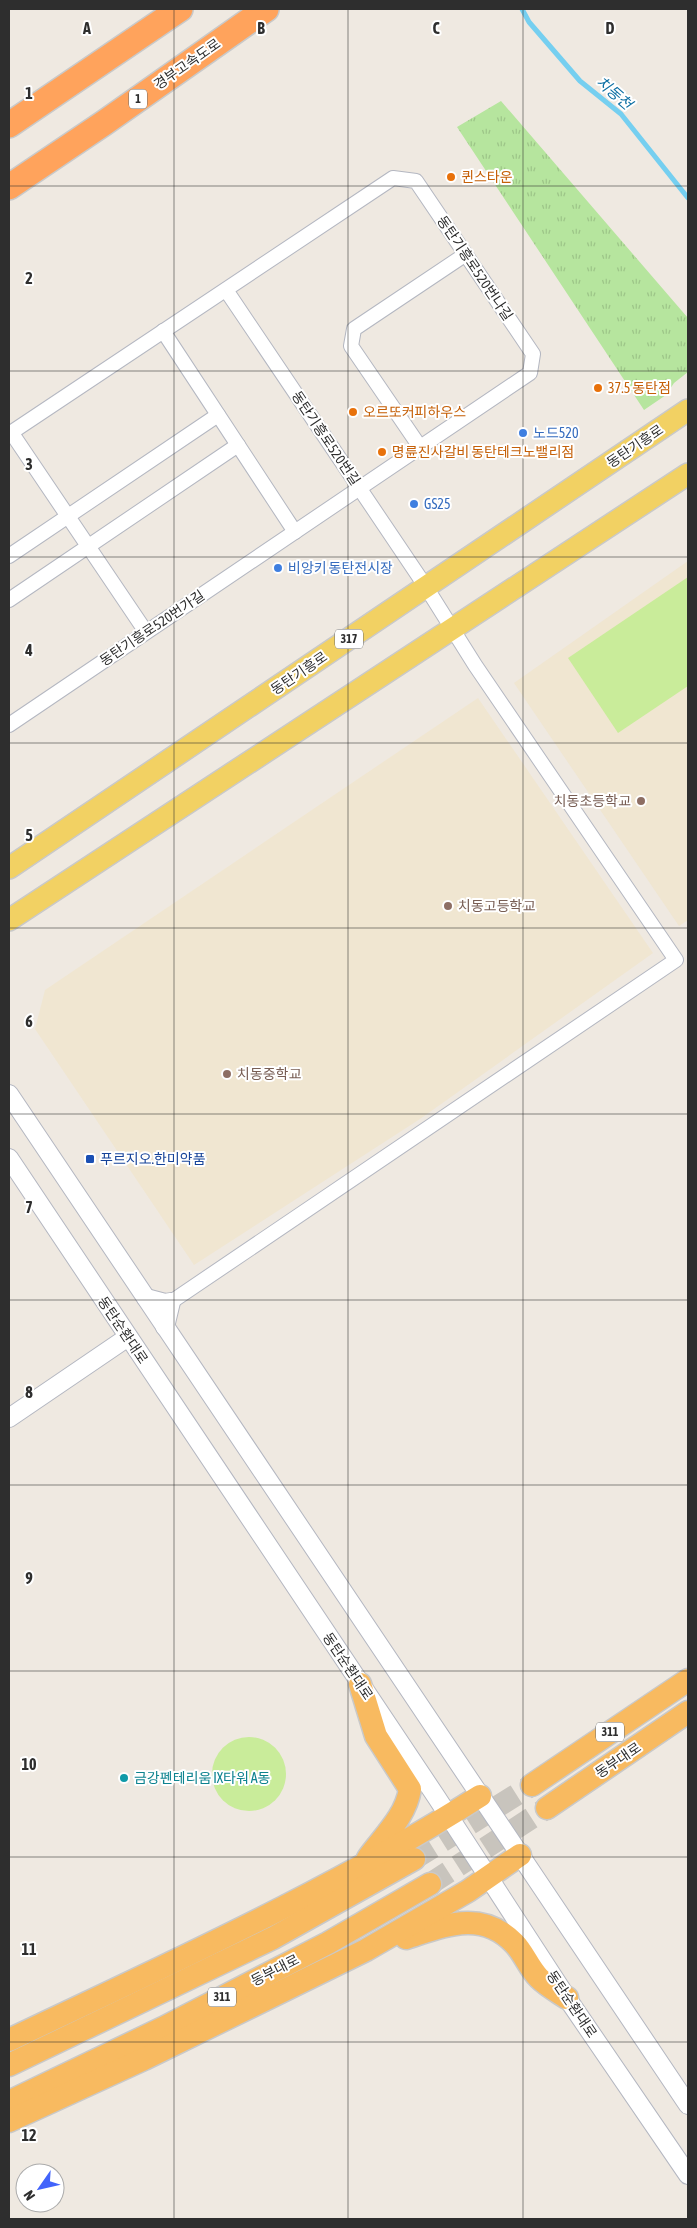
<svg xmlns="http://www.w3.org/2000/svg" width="697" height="2228" viewBox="0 0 697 2228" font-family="'Asap Condensed','Noto Sans KR',sans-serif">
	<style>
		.education { fill: #f0e6d1 }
		.grass { fill: url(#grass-tufts) }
		.pitch { fill: #c9ec9a }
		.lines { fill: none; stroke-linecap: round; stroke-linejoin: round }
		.stream { stroke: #75cff0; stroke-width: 5 }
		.trunk-tunnel { stroke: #c8c4bd; stroke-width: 22; stroke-dasharray: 22 11; stroke-linecap: butt }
		.minor-casing { stroke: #b4b7c1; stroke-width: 16 }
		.tertiary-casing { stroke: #b4b7c1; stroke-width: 20 }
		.primary-casing { stroke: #c9c9c9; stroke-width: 24 }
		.trunk-casing { stroke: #c9c9c9; stroke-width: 25 }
		.motorway-casing { stroke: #c9c9c9; stroke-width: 28 }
		.minor { stroke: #fff; stroke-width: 14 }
		.tertiary { stroke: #fff; stroke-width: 18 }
		.primary { stroke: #f2d163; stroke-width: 21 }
		.trunk { stroke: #f8ba60; stroke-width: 22 }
		.motorway { stroke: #ffa35c; stroke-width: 25 }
		.grid { fill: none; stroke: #2e2e2e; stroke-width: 1; stroke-opacity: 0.55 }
		.food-dot { fill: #e8710a; stroke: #fff; stroke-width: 2 }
		.shop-dot { fill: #3f7fe0; stroke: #fff; stroke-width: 2 }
		.education-dot { fill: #8d6e63; stroke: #fff; stroke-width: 2 }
		.transit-dot { fill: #1a4fb4; stroke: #fff; stroke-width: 2 }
		.culture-dot { fill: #0f9aa8; stroke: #fff; stroke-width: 2 }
		.labels { text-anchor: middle; stroke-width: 4; stroke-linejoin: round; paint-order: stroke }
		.shield { fill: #fff; stroke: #6d6d6d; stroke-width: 1 }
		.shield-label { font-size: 12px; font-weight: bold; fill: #2e2e2e }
		.street-label { font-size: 14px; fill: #2e2e2e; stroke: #fff }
		.food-label { font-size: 14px; fill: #c56008; stroke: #fff; text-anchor: start }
		.shop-label { font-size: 14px; fill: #366cbe; stroke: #fff; text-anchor: start }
		.education-label { font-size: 14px; fill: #785e54; stroke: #fff; text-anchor: start }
		.transit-label { font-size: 14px; fill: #164399; stroke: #fff; text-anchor: start }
		.culture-label { font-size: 14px; fill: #0d838f; stroke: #fff; text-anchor: start }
		.water-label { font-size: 15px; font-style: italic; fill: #0d6fa3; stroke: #fff }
		.grid-label { font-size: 16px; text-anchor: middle; font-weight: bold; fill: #2e2e2e; stroke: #fff; stroke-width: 4; stroke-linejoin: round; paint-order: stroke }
	</style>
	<defs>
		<pattern id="grass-tufts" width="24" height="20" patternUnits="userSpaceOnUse" patternTransform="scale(1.25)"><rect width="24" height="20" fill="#b6e59e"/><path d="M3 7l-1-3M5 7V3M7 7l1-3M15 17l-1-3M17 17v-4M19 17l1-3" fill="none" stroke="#9dc588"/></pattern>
	</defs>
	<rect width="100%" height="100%" fill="#efe9e1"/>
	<!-- education -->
	<g class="education">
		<polygon points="688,561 688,920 679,926 514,683"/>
		<polygon points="478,698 653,953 420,1119 194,1265 35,1029 45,990"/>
	</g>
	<!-- grass -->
	<polygon class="grass" points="501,101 688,318 688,372 674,383 666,395 644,410 457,127"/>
	<!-- pitch -->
	<g class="pitch">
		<polygon points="688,577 688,686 618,733 568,658"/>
		<circle cx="249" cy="1774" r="37"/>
	</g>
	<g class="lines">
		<!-- stream -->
		<polyline class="stream" points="522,9 529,22 580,81 621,114 688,198"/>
		<!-- trunk-tunnel -->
		<g class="trunk-tunnel">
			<polyline points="414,1859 532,1785"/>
			<polyline points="430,1884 547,1808"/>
		</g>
		<!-- minor casing -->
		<g class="minor-casing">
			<g id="minor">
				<polyline points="163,331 295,532"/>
				<polyline points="11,432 146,632"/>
				<polyline points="9,434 393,178 416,181 533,354 530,373 9,725"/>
				<polyline points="420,447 351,346 354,329 466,254"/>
				<polyline points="9,556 218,415"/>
				<polyline points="9,600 238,445"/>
				<polyline points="171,1302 676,960 475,665 426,587 226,290"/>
			</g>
		</g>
		<!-- tertiary casing -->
		<g class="tertiary-casing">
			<g id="tertiary">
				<polyline points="9,1094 688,2105"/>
				<polyline points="9,1158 437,1798 567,1998 688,2175"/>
				<polyline points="146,1298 165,1303 171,1302 165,1327"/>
				<polyline points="9,1418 128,1337"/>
			</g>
		</g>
		<!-- primary casing -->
		<g class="primary-casing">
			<g id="primary">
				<polyline points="9,868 688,410"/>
				<polyline points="9,920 688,474"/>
			</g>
		</g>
		<!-- trunk casing -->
		<g class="trunk-casing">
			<g id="trunk">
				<path d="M360,1684l16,52 34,53c-4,27 -26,47 -42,69"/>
				<polyline points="532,1785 688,1680"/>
				<polyline points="547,1808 688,1712"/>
				<path d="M406,1938c38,-12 75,-29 108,5 10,10 15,25 25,35 8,8 19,14 28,20"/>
				<path d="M9,2040c159,-76 322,-149 471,-244"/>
				<polyline points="9,2065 273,1938 414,1859"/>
				<polyline points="9,2102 163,2028 328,1943 430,1884"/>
				<polyline points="9,2121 144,2059 366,1950 468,1891 520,1855"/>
			</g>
		</g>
		<!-- motorway casing -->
		<g class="motorway-casing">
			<g id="motorway">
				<polyline points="9,125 180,9"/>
				<polyline points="9,187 104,123 266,9"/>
			</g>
		</g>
		<!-- minor -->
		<use href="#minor" class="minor"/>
		<!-- tertiary -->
		<use href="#tertiary" class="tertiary"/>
		<!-- primary -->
		<use href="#primary" class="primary"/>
		<!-- trunk -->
		<use href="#trunk" class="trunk"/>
		<!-- motorway -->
		<use href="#motorway" class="motorway"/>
	</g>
	<!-- grid -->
	<path class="grid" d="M174,9v2210M348,9v2210M523,9v2210M9,186h679M9,371h679M9,557h679M9,743h679M9,928h679M9,1114h679M9,1300h679M9,1485h679M9,1671h679M9,1857h679M9,2042h679"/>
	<!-- markers -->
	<g class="food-dot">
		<circle cx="451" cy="177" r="5"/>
		<circle cx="598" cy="388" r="5"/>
		<circle cx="353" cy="412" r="5"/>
		<circle cx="382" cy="452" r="5"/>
	</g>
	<g class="shop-dot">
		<circle cx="523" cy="433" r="5"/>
		<circle cx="414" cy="504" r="5"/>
		<circle cx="278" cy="568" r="5"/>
	</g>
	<g class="education-dot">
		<circle cx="641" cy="801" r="5"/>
		<circle cx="448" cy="906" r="5"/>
		<circle cx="227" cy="1074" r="5"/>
	</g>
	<rect class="transit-dot" x="85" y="1154" width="10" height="10" rx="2.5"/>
	<circle class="culture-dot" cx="124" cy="1778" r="5"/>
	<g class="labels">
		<!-- shield labels -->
		<g class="shield">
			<rect x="129" y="89.5" width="18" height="19" rx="4"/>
			<rect x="335" y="629.5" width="28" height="19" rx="4"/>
			<rect x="596" y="1722.5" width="28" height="19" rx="4"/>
			<rect x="208" y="1987.5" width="28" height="19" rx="4"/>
		</g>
		<g class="shield-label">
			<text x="138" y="103">1</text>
			<text x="349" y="643">317</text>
			<text x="610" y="1736">311</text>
			<text x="222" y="2001">311</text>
		</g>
		<!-- street labels -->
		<g class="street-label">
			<text transform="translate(187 64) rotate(-35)" y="5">경부고속도로</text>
			<text transform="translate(475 268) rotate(56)" y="5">동탄기흥로520번나길</text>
			<text transform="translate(326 438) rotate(56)" y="5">동탄기흥로520번길</text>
			<text transform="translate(635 446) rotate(-34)" y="5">동탄기흥로</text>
			<text transform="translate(152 628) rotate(-34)" y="5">동탄기흥로520번가길</text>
			<text transform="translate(299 673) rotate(-34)" y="5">동탄기흥로</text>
			<text transform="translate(123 1330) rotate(56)" y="5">동탄순환대로</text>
			<text transform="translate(348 1666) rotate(56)" y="5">동탄순환대로</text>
			<text transform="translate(618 1760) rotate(-34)" y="5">동부대로</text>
			<text transform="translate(275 1970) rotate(-27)" y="5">동부대로</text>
			<text transform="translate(572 2004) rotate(56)" y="5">동탄순환대로</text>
		</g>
		<!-- food labels -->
		<g class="food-label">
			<text x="461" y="182">퀸스타운</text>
			<text x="608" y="393">37.5 동탄점</text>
			<text x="363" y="417">오르또커피하우스</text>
			<text x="392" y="457">명륜진사갈비 동탄테크노밸리점</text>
		</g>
		<!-- shop labels -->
		<g class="shop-label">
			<text x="533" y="438">노드520</text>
			<text x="424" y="509">GS25</text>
			<text x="288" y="573">비앙키 동탄전시장</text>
		</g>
		<!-- education labels -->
		<g class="education-label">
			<text x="631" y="806" text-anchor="end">치동초등학교</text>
			<text x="458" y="911">치동고등학교</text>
			<text x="237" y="1079">치동중학교</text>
		</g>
		<!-- transit labels -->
		<g class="transit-label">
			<text x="100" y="1164">푸르지오.한미약품</text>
		</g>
		<!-- culture labels -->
		<g class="culture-label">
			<text x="134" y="1783">금강펜테리움 IX타워 A동</text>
		</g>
		<!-- water labels -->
		<g class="water-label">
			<text transform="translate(614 93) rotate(41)" y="5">치동천</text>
		</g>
	</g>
	<g class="grid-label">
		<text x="87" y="34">A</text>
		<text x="261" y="34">B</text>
		<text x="436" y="34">C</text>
		<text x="610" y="34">D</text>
		<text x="29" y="99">1</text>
		<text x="29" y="284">2</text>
		<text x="29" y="470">3</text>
		<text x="29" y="656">4</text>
		<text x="29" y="841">5</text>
		<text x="29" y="1027">6</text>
		<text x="29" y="1213">7</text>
		<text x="29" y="1398">8</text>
		<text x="29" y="1584">9</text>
		<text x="29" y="1770">10</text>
		<text x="29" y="1955">11</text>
		<text x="29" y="2141">12</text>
	</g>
	<!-- border -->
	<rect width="697" height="2228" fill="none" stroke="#2e2e2e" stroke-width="20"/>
	<!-- north arrow -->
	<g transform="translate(40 2188) rotate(236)"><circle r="24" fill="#ffffff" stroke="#ababab"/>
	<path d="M0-4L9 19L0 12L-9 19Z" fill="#4264fb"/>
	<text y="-8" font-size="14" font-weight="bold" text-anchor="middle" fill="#2e2e2e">N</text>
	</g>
</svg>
